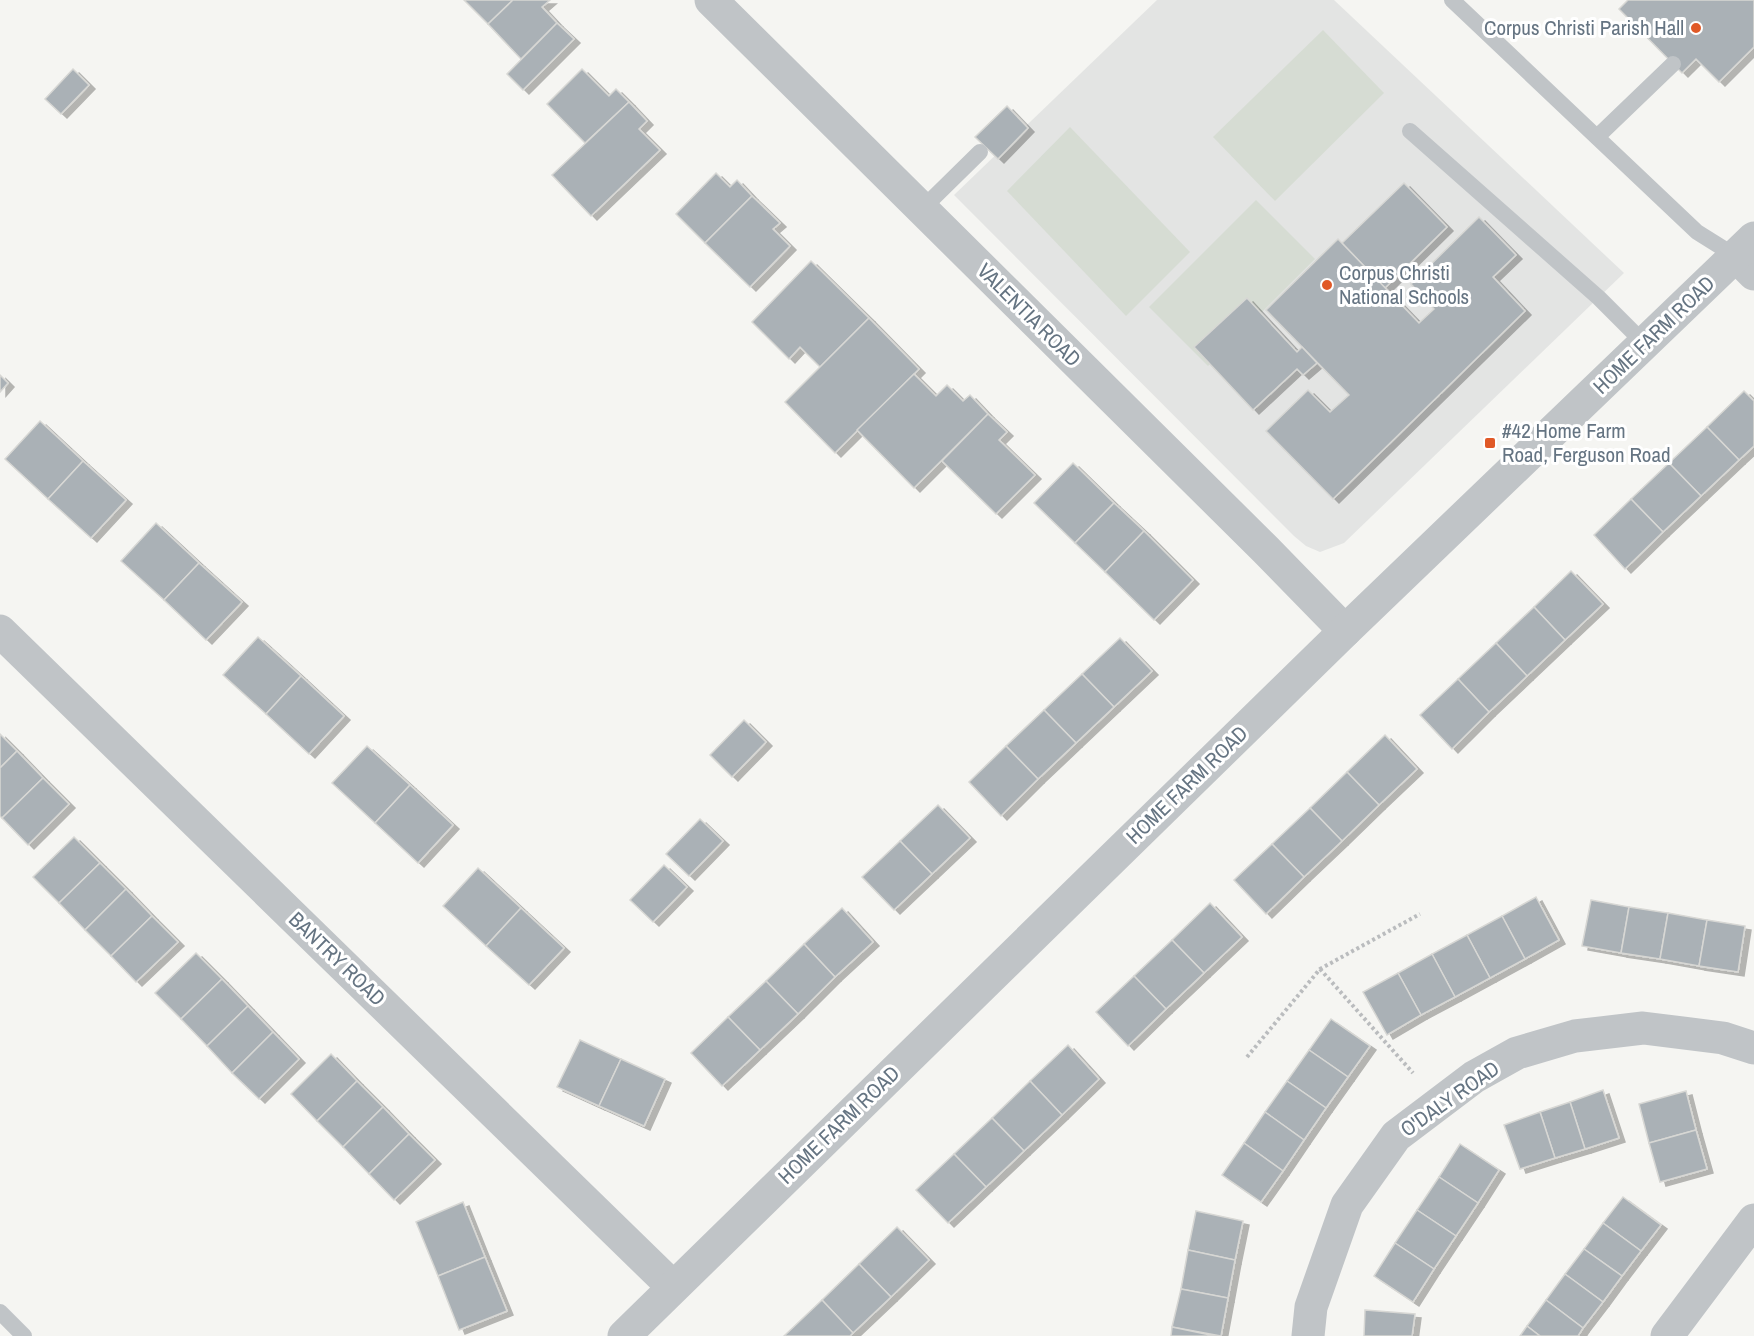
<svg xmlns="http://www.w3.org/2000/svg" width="1754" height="1336" viewBox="0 0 1754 1336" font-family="'Archivo Narrow',sans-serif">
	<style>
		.built { fill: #e3e4e3 }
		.park { fill: #d6dcd3 }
		.building { fill: #aab1b6; stroke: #d7d7d4; stroke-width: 1.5; filter: url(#shadow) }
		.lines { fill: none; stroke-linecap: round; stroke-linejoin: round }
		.path { stroke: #babcbe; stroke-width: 4; stroke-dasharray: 3 3; stroke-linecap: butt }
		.service { stroke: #c0c4c7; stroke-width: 16 }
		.minor { stroke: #c0c4c7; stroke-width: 33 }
		.tertiary { stroke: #c0c4c7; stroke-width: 33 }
		.poi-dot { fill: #e05927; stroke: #fff; stroke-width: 2 }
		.labels { text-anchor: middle; stroke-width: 6; stroke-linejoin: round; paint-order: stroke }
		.poi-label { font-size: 21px; fill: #657482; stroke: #fff; text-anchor: start }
		.street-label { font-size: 21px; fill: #657482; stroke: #fff }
	</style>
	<defs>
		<filter id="shadow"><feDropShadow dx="6" dy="4" stdDeviation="0" flood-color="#0004"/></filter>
	</defs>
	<rect width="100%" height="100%" fill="#f5f5f2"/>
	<!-- built -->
	<polygon class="built" points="1157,0 1334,0 1624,273 1344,543 1320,552 1306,546 1294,536 954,195"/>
	<!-- park -->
	<g class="park">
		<polygon points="1323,30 1384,93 1275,201 1213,137"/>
		<polygon points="1070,127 1190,252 1126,316 1007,191"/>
		<polygon points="1256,200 1315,259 1208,366 1149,307"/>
	</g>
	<!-- building -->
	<g class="building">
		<polygon points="464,0 513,0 488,24"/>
		<polygon points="513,0 550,0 542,7 557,23 521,59 488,24"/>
		<polygon points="1628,0 1754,0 1754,47 1719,82 1696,59 1682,73 1619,9"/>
		<polygon points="557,23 574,39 523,90 507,74"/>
		<polygon points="73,69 89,85 61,114 45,99"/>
		<polygon points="582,69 609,96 616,89 629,102 585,143 547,104"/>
		<polygon points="629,102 647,121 639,129 660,150 591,216 552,175"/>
		<polygon points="1007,106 1028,128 998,159 975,137"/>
		<polygon points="716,173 730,187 737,180 752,196 705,243 676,214"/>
		<polygon points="1404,183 1447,227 1385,288 1342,243"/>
		<polygon points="752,196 780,223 773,229 790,246 750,287 705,243"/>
		<polygon points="1479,217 1516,255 1493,277 1525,311 1333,499 1266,431 1308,390 1330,412 1349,395 1266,310 1338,239 1419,323 1434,309 1411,284"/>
		<polygon points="811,261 869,318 820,367 800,347 789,359 752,322"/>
		<polygon points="1247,298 1297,352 1302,347 1317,363 1303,375 1297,369 1253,410 1194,347"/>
		<polygon points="869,318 919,369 835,453 785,402"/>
		<polygon points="914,374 936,396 947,385 963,401 970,395 988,414 914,488 857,430"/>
		<polygon points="0,375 8,383 0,392"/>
		<polygon points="1744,391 1754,401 1754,446 1739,460 1707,427"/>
		<polygon points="988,414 1007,432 999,440 1035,475 996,514 942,461"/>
		<polygon points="40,421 83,461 48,499 5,459"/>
		<polygon points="1707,427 1739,460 1701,496 1669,463"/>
		<polygon points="83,461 126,500 91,538 48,499"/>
		<polygon points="1073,463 1114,503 1075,543 1034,503"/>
		<polygon points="1669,463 1701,496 1663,532 1631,499"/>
		<polygon points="1631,499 1663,532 1625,569 1594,535"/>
		<polygon points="1114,503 1144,531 1105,572 1075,543"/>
		<polygon points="156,523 199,563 164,600 121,561"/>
		<polygon points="1144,531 1193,580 1154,620 1105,572"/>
		<polygon points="199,563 242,602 206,640 164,600"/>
		<polygon points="1571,571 1603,604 1565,640 1534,607"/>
		<polygon points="1534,607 1565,640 1527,676 1496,643"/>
		<polygon points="258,637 301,676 266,714 223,675"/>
		<polygon points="1120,638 1152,671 1114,707 1082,674"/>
		<polygon points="1496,643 1527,676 1489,712 1458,679"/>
		<polygon points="1082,674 1114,707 1076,743 1044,710"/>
		<polygon points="301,676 344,716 309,754 266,714"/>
		<polygon points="1458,679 1489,712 1452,749 1420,715"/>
		<polygon points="1044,710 1076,743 1038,779 1006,746"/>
		<polygon points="744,720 766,742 732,777 710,755"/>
		<polygon points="0,734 17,751 0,768"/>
		<polygon points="1385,735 1417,769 1379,805 1347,772"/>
		<polygon points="367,746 410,785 375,823 332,783"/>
		<polygon points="1006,746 1038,779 1001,816 969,782"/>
		<polygon points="17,751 43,778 2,818 0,816 0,768"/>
		<polygon points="1347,772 1379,805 1342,841 1310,808"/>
		<polygon points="43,778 69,804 28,845 2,818"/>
		<polygon points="410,785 453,825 418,863 375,823"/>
		<polygon points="938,805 970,838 932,874 900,841"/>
		<polygon points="1310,808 1342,841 1304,877 1272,844"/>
		<polygon points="700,819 723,841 689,876 666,854"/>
		<polygon points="74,837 100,863 59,903 33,877"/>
		<polygon points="900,841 932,874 894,910 862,877"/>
		<polygon points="1272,844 1304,877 1266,914 1234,880"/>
		<polygon points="100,863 126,889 85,930 59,903"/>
		<polygon points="664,865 687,887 653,922 630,900"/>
		<polygon points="478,868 521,908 486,946 443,906"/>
		<polygon points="126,889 152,916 111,956 85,930"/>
		<polygon points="1536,897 1559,940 1525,959 1502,916"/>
		<polygon points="1591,900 1629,907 1621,953 1582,946"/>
		<polygon points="1210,903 1242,937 1204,973 1172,940"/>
		<polygon points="1629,907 1668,913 1660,959 1621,953"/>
		<polygon points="521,908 564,948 529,985 486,946"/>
		<polygon points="842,908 873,942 835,977 804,944"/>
		<polygon points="1668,913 1707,920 1699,966 1660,959"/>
		<polygon points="152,916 178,942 136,982 111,956"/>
		<polygon points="1502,916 1525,959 1490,978 1467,935"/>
		<polygon points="1707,920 1745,926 1738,972 1699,966"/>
		<polygon points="1467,935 1490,978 1455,997 1432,954"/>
		<polygon points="1172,940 1204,973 1166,1009 1134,976"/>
		<polygon points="804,944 835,977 798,1014 766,981"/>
		<polygon points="196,953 222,979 181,1019 155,993"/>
		<polygon points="1432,954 1455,997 1421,1015 1398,973"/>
		<polygon points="1398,973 1421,1015 1387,1035 1363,992"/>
		<polygon points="1134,976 1166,1009 1128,1046 1096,1012"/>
		<polygon points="222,979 248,1006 207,1046 181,1019"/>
		<polygon points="766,981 798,1014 760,1050 728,1017"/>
		<polygon points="248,1006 273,1032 232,1073 207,1046"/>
		<polygon points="728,1017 760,1050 722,1086 691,1053"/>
		<polygon points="1331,1019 1370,1046 1348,1077 1309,1050"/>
		<polygon points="273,1032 299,1059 259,1099 232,1073"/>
		<polygon points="580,1040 621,1059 599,1106 557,1087"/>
		<polygon points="1068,1045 1099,1079 1062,1115 1030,1081"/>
		<polygon points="1309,1050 1348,1077 1326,1108 1287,1081"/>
		<polygon points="331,1054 357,1081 317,1121 291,1094"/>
		<polygon points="621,1059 665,1079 644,1126 599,1106"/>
		<polygon points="357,1081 383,1107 343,1147 317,1121"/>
		<polygon points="1030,1081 1062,1115 1024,1151 992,1118"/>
		<polygon points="1287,1081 1326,1108 1304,1140 1265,1112"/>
		<polygon points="1603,1090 1619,1138 1585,1149 1570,1102"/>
		<polygon points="1686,1091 1696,1130 1649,1143 1639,1104"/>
		<polygon points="1570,1102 1585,1149 1555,1158 1540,1112"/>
		<polygon points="383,1107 409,1134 369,1174 343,1147"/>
		<polygon points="1265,1112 1304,1140 1283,1171 1244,1143"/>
		<polygon points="1540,1112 1555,1158 1520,1169 1504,1125"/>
		<polygon points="992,1118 1024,1151 986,1187 954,1154"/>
		<polygon points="1696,1130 1707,1169 1660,1182 1649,1143"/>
		<polygon points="409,1134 435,1160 394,1200 369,1174"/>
		<polygon points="1244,1143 1283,1171 1261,1202 1222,1175"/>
		<polygon points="1460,1144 1499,1170 1478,1203 1439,1177"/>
		<polygon points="954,1154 986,1187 948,1223 916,1190"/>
		<polygon points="1439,1177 1478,1203 1456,1236 1417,1210"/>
		<polygon points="1623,1197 1661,1225 1641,1251 1603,1223"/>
		<polygon points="463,1202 485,1257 438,1276 416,1222"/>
		<polygon points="1417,1210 1456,1236 1434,1269 1395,1243"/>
		<polygon points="1196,1211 1243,1221 1235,1260 1188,1250"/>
		<polygon points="1603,1223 1641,1251 1622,1276 1584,1249"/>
		<polygon points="897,1227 929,1260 891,1297 859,1264"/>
		<polygon points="1395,1243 1434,1269 1413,1302 1374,1276"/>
		<polygon points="1584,1249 1622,1276 1603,1302 1565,1274"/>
		<polygon points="1188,1250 1235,1260 1228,1298 1181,1289"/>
		<polygon points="485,1257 507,1311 459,1330 438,1276"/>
		<polygon points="859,1264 891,1297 853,1333 822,1300"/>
		<polygon points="1565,1274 1603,1302 1583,1328 1546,1300"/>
		<polygon points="1181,1289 1228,1298 1221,1336 1172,1327"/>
		<polygon points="822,1300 853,1333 850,1336 784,1336"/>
		<polygon points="1546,1300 1583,1328 1578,1336 1540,1336 1527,1326"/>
		<polygon points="1365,1310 1415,1314 1412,1336 1364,1336"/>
		<polygon points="1527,1326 1540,1336 1520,1336"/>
		<polygon points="1172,1327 1215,1336 1171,1336"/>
	</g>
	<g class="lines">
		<!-- path -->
		<g class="path">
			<polyline points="1320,969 1413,1073"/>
			<polyline points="1247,1057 1320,969 1420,914"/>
		</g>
		<!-- service -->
		<g class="service">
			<polyline points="1452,0 1697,232 1737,257"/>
			<polyline points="1410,131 1599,298 1645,344"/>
			<polyline points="1597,137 1673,64"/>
			<polyline points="922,209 980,152"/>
			<polyline points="0,1312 24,1336"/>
		</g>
		<!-- minor -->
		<g class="minor">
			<polyline points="711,0 1265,549 1345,631"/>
			<polyline points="1737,257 1754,274"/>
			<polyline points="0,631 673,1287"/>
			<polyline points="1308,1336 1311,1307 1347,1205 1396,1136 1474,1077 1517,1053 1575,1036 1643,1028 1723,1038 1754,1048"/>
			<polyline points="1667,1336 1754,1220"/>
		</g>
		<!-- tertiary -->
		<polyline class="tertiary" points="624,1336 1345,631 1754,238"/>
	</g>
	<!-- markers -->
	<g class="poi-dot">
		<circle cx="1696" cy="28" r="6"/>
		<circle cx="1327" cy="285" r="6"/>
		<rect x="1484" y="437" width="12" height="12" rx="3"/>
	</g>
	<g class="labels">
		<!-- poi labels -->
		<g class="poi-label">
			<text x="1684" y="35" text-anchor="end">Corpus Christi Parish Hall</text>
			<text x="1339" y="280">Corpus Christi<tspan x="1339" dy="24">National Schools</tspan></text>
			<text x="1502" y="438">#42 Home Farm<tspan x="1502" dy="24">Road, Ferguson Road</tspan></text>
		</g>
		<!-- street labels -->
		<g class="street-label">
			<text transform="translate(1029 315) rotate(45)" y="7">VALENTIA ROAD</text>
			<text transform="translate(1654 335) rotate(-44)" y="7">HOME FARM ROAD</text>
			<text transform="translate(1187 785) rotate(-44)" y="7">HOME FARM ROAD</text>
			<text transform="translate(337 959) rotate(44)" y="7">BANTRY ROAD</text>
			<text transform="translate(1450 1099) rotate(-35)" y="7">O'DALY ROAD</text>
			<text transform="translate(839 1125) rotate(-44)" y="7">HOME FARM ROAD</text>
		</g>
	</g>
</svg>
